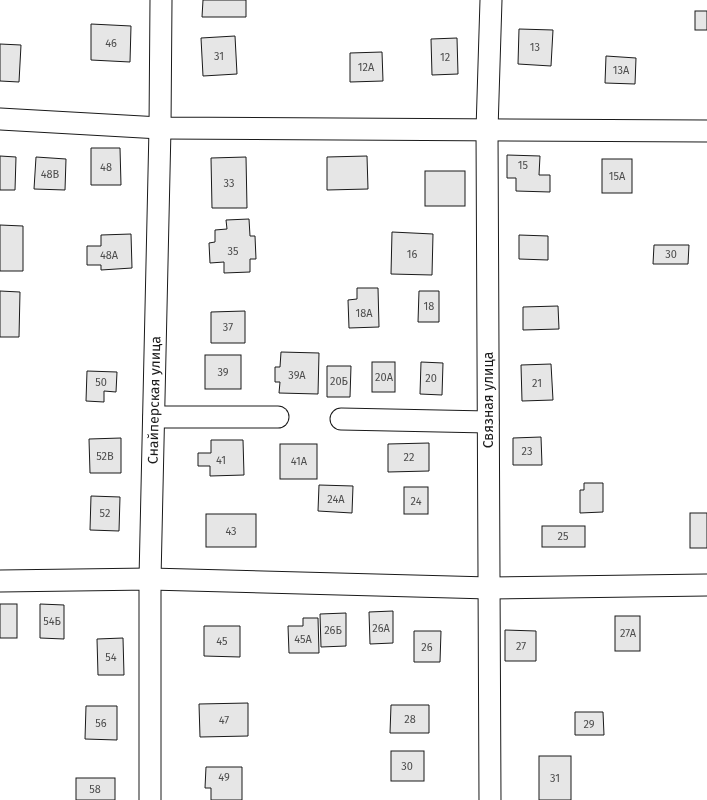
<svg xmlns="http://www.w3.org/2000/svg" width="707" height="800" viewBox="0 0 707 800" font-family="'Fira Sans',sans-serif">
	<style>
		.building { fill: #e6e6e6; stroke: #1a1a1a }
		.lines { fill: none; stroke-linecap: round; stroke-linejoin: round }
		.minor-casing { stroke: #1a1a1a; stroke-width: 23 }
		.minor { stroke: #fff; stroke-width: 21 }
		.labels { text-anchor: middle; stroke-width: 4; stroke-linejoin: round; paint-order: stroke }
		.number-label { font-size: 11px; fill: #4d4d4d }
		.street-label { font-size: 14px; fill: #1a1a1a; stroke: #fff }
	</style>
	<rect width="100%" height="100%" fill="#fff"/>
	<!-- building -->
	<g class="building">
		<polygon points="203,0 246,0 246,17 202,17"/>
		<rect x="695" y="11" width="12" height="19"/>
		<polygon points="91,24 131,26 130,62 91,60"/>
		<polygon points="519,29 553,30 551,66 518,64"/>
		<polygon points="235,36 237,74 203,76 201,38"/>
		<polygon points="457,38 458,74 432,75 431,39"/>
		<polygon points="0,44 21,45 19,82 0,81"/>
		<polygon points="382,52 383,81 350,82 350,53"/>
		<polygon points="606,56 636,58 635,84 605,83"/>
		<polygon points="91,148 120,148 121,185 91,185"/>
		<polygon points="507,155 540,156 539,175 550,175 550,192 516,191 516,178 507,178"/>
		<polygon points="0,156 16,157 15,190 0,190"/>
		<polygon points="367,156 368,189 327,190 327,157"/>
		<polygon points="36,157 66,159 65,190 34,189"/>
		<polygon points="246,157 247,208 212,208 211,158"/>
		<rect x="602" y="159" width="30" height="34"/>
		<rect x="425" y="171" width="40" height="35"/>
		<polygon points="249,219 250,236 255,236 256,259 250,259 250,272 224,273 224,262 210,263 209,243 215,242 215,230 227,229 226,220"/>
		<polygon points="0,225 23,226 23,271 0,271"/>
		<polygon points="392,232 433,234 432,275 391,274"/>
		<polygon points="131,234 132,268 101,270 101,265 87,265 87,246 101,246 101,235"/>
		<polygon points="519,235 548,236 548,260 519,259"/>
		<polygon points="654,245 689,245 688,264 653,264"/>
		<polygon points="357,288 378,288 379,327 349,328 348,300 357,299"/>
		<polygon points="0,291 20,292 19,337 0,337"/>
		<polygon points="419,291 439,291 439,322 418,322"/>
		<polygon points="558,306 559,329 523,330 523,307"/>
		<polygon points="245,311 245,343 211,343 211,312"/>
		<polygon points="281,352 319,353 318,394 279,393 280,382 275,382 275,367 280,367"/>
		<rect x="205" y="355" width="36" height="34"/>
		<rect x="372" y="362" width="23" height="30"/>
		<polygon points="421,362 443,363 442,395 420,394"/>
		<polygon points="551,364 553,400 522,401 521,365"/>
		<polygon points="327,366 351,366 350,397 327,397"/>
		<polygon points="87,371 117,372 116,392 104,391 104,402 86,401"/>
		<polygon points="541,437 542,465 513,465 513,438"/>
		<polygon points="121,438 121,473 90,473 89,439"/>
		<polygon points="211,440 243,440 244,475 210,476 210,466 198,466 198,453 211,453"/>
		<polygon points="429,443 429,471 388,472 388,444"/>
		<rect x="280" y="444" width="37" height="35"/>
		<polygon points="584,483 603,483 603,512 580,513 580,490 584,490"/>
		<polygon points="319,485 353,486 352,513 318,511"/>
		<rect x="404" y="487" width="24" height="27"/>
		<polygon points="91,496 120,497 119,531 90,530"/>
		<rect x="690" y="513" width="17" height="35"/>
		<rect x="206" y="514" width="50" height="33"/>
		<rect x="542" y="526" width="43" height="21"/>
		<rect x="0" y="604" width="17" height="34"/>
		<polygon points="40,604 64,605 64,639 40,638"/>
		<polygon points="393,611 393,643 370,644 369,612"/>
		<polygon points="346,613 346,646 321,647 320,614"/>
		<rect x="615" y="616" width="25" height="35"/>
		<polygon points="303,618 318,618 319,653 289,653 288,626 303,626"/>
		<polygon points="204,626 240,626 240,657 204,656"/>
		<polygon points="505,630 536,631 536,661 505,661"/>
		<polygon points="414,631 441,631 440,662 414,662"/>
		<polygon points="123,638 124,675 98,675 97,639"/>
		<polygon points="248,703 248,736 200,737 199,704"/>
		<polygon points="391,705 429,705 429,733 390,733"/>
		<polygon points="86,706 117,706 117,740 85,739"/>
		<polygon points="575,712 603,712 604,735 575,735"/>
		<rect x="391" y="751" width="33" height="30"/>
		<rect x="539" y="756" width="32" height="44"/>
		<polygon points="206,767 242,767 242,800 211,800 211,788 205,788"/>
		<rect x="76" y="778" width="39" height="22"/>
	</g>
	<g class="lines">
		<!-- minor casing -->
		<g class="minor-casing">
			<g id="minor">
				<polyline points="0,119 160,128 707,131"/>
				<polyline points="154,417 278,417"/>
				<polyline points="341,419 488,422"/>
				<polyline points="0,581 150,579 489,588 707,585"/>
				<path id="s1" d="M150,800v-221l10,-451 1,-128"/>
				<polyline points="490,800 487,130 491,0"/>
			</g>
		</g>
		<!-- minor -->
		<use href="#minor" class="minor"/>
	</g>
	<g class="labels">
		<!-- number labels -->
		<g class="number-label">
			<text x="111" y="47">46</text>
			<text x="535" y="51">13</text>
			<text x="219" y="60">31</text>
			<text x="445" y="61">12</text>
			<text x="366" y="71">12А</text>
			<text x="621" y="74">13А</text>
			<text x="523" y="169">15</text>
			<text x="106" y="171">48</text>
			<text x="50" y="178">48В</text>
			<text x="617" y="180">15А</text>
			<text x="229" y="187">33</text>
			<text x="233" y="255">35</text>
			<text x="412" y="258">16</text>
			<text x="671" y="258">30</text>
			<text x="109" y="259">48А</text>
			<text x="429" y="310">18</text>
			<text x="364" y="317">18А</text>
			<text x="228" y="331">37</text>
			<text x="223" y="376">39</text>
			<text x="297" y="379">39А</text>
			<text x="384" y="381">20А</text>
			<text x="431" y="382">20</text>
			<text x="339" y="385">20Б</text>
			<text x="101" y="386">50</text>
			<text x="537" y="387">21</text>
			<text x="527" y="455">23</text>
			<text x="105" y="460">52В</text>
			<text x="409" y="461">22</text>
			<text x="221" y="464">41</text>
			<text x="299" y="465">41А</text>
			<text x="336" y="503">24А</text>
			<text x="416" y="505">24</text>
			<text x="105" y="517">52</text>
			<text x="231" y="535">43</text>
			<text x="563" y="540">25</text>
			<text x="52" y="625">54Б</text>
			<text x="381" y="632">26А</text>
			<text x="333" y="634">26Б</text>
			<text x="628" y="637">27А</text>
			<text x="303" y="643">45А</text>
			<text x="222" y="645">45</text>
			<text x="521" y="650">27</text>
			<text x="427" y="651">26</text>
			<text x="111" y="661">54</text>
			<text x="410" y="723">28</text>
			<text x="224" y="724">47</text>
			<text x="101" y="727">56</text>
			<text x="589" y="728">29</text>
			<text x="407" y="770">30</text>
			<text x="224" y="781">49</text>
			<text x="555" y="782">31</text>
			<text x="95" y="793">58</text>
		</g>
		<!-- street labels -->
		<g class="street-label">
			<text dy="5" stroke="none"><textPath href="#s1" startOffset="400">Снайперская улица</textPath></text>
			<text transform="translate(488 400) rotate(-90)" y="5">Связная улица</text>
		</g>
	</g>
</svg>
